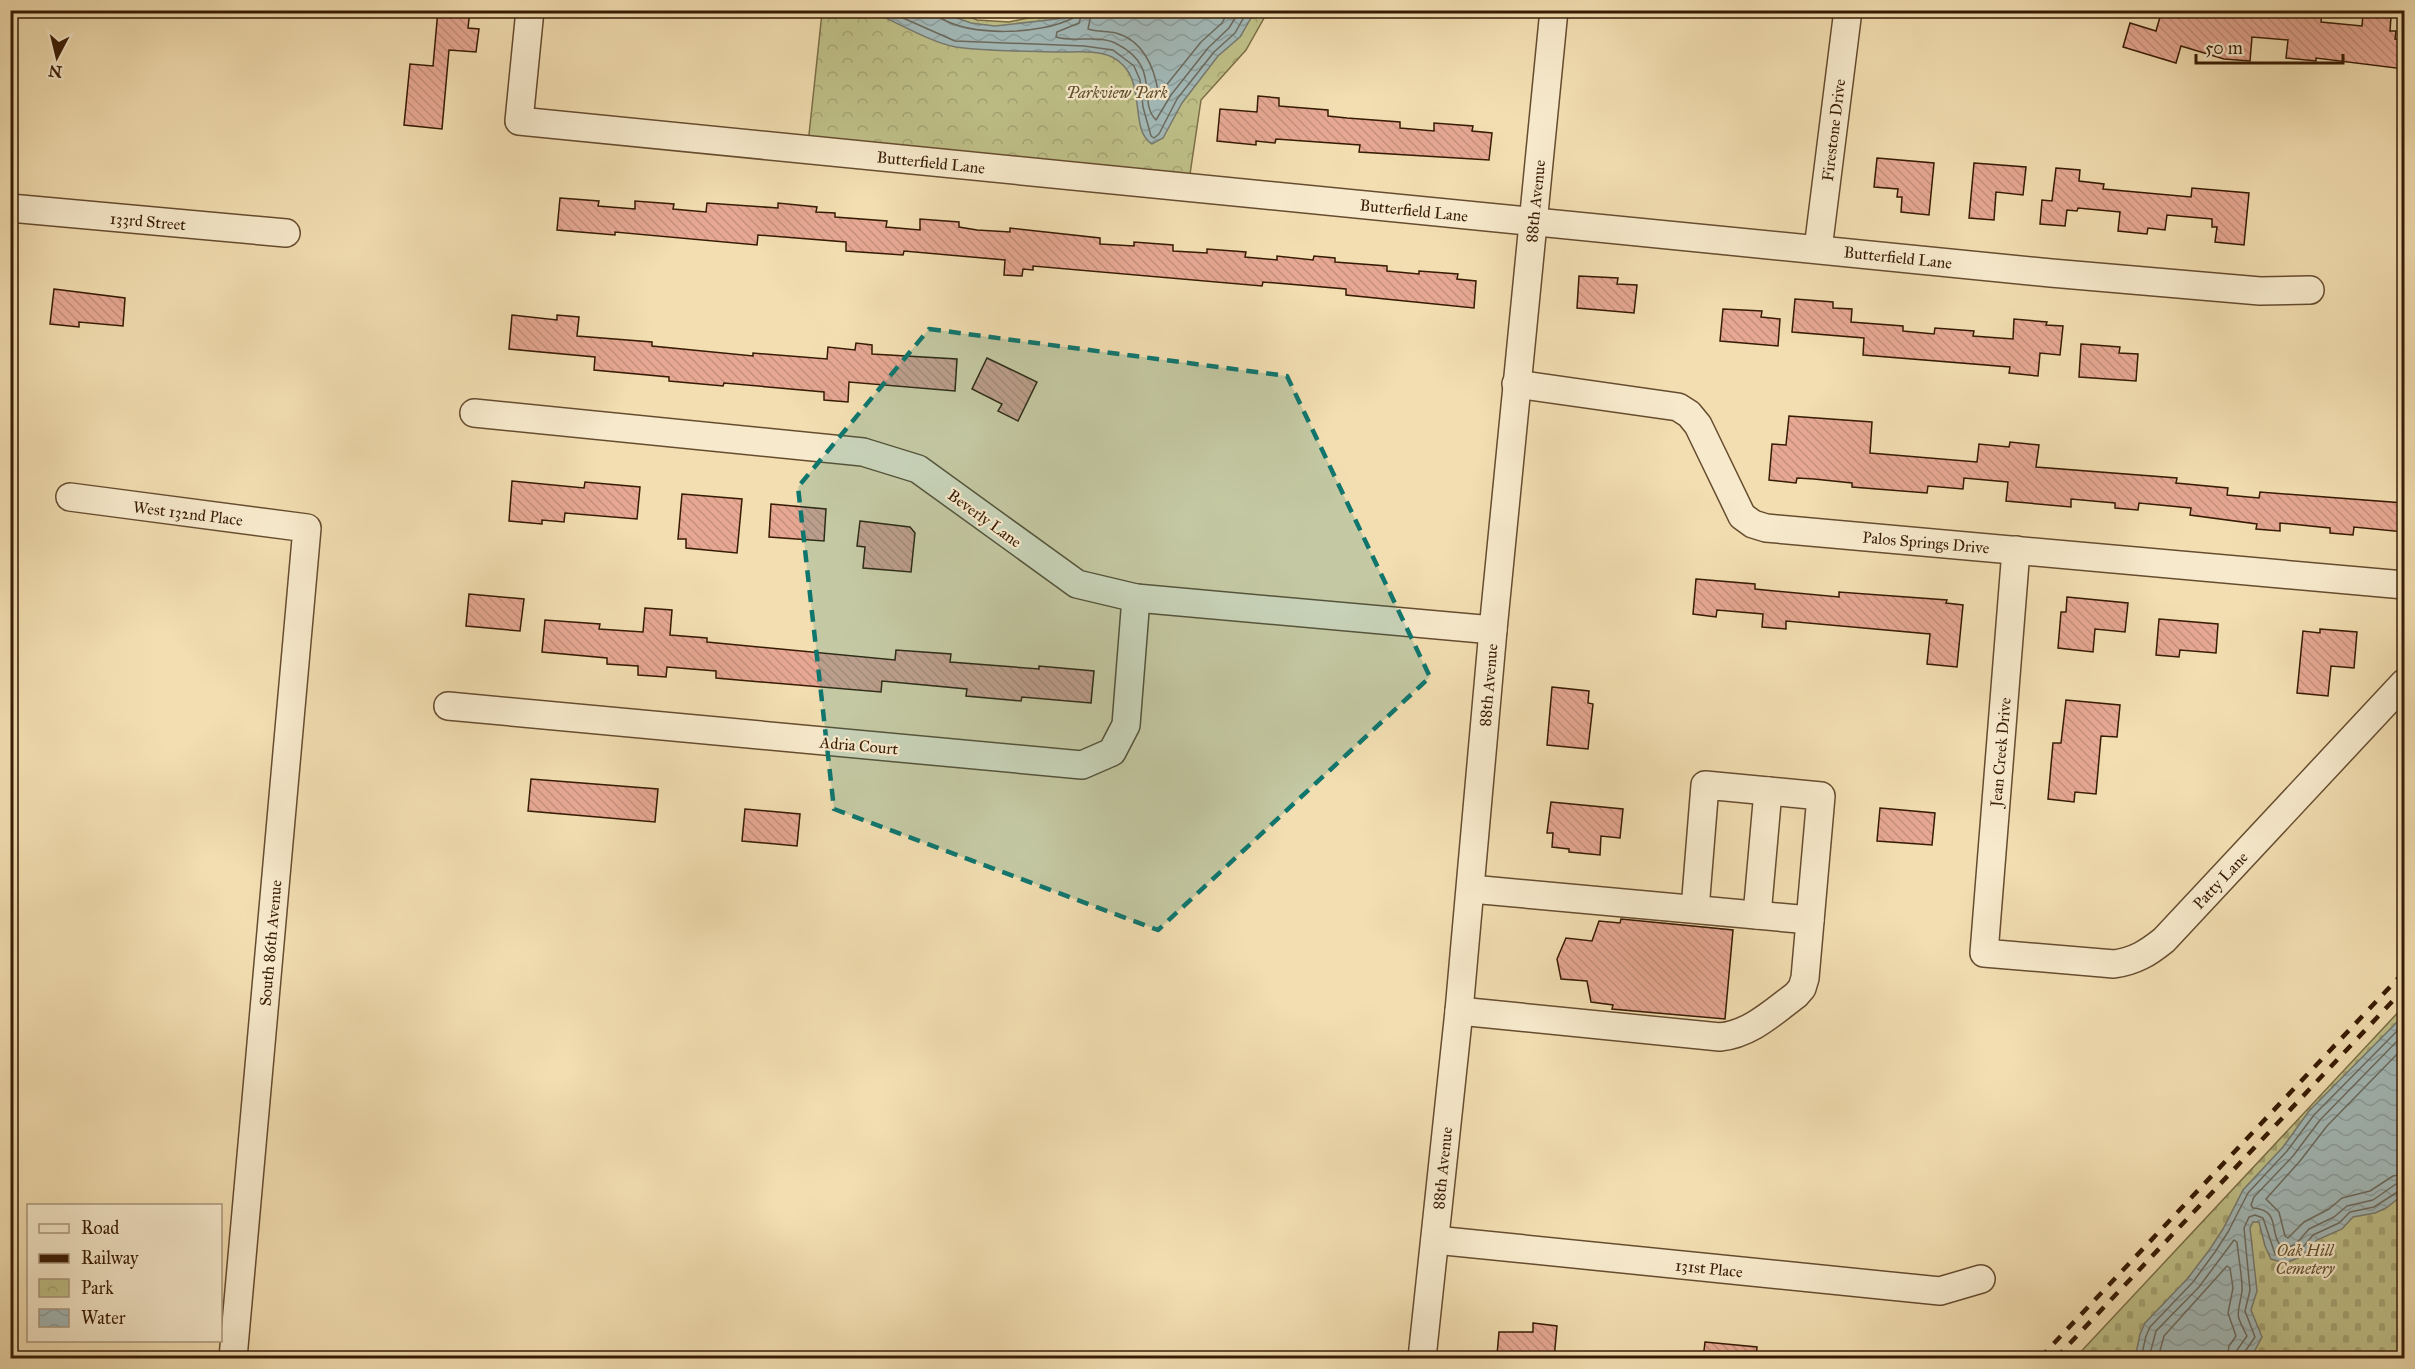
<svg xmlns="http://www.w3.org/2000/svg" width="2415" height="1369" viewBox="0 0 2415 1369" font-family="'IM FELL Great Primer',serif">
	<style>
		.cemetery { fill: url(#cemetery-stones); stroke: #7b6e46; stroke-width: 1.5 }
		.park { fill: url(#park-crowns); stroke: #7b6e46; stroke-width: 1.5 }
		.water { fill: url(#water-waves); stroke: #777a70; stroke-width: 1.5 }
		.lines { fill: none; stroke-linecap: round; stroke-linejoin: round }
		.shore { stroke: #6c6a5e; stroke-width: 1.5 }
		.building { fill: url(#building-back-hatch); stroke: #371b04; stroke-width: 1.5 }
		.minor-casing { stroke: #664c2f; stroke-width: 30 }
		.minor { stroke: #f7eacc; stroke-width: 27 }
		.rail { stroke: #371b04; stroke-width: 4.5; stroke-dasharray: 10 10; stroke-linecap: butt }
		.marked { fill: #0f766e; fill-opacity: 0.2; stroke: #0f766e; stroke-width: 4.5; stroke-dasharray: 12 8; stroke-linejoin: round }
		.labels { text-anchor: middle; stroke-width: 4.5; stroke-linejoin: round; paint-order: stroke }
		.park-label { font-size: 16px; font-style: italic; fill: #604d2c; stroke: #f7eacc }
		.street-label { font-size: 16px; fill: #371b04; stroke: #f7eacc }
	</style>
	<defs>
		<pattern id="cemetery-stones" width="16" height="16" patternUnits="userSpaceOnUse" patternTransform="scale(1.5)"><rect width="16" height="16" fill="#bfc088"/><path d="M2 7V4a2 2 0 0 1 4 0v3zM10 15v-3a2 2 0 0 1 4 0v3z" fill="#a5a474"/></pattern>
		<pattern id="park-crowns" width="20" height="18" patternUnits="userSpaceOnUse" patternTransform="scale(1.5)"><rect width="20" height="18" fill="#bfc088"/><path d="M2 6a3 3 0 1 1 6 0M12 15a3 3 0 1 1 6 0" fill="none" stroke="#a5a474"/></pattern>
		<pattern id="water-waves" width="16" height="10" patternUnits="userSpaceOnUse" patternTransform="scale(1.5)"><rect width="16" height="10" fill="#a2b9b8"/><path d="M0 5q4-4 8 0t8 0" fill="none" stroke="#8c9e9d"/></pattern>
		<pattern id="building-back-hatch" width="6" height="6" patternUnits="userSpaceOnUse" patternTransform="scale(1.5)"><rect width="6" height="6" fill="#e6a893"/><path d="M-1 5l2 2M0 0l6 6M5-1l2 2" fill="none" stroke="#c6907d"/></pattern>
	</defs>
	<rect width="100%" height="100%" fill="#f2deb1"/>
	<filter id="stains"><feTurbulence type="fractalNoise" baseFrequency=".00333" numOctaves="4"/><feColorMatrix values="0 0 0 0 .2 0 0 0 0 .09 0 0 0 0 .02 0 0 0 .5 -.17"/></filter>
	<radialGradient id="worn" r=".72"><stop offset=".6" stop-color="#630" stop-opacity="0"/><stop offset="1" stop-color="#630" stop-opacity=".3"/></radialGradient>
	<!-- cemetery -->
	<polygon class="cemetery" points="2404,1006 2404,1358 2075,1358"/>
	<!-- park -->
	<polygon class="park" points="1066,10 1268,11 1246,50 1201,100 1189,181 808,144 822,13 797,11 957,11 977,20 1009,22"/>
	<!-- water -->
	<g class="water">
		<path d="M871,11h67l33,12 24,3 62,-7 18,-8h180l-15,26 -22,19 -36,47 -19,35 -11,6c-25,-15 -2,-68 -40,-87 -13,-7 -35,-5 -50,-5 -35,-1 -71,0 -106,-5 -24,-4 -62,-26 -85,-36z"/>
		<polygon points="2404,1015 2404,1194 2386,1208 2375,1213 2353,1217 2342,1229 2317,1240 2303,1256 2285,1263 2271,1259 2265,1246 2259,1222 2253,1222 2250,1228 2257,1291 2251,1310 2262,1337 2254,1352 2246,1358 2135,1358 2140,1334 2145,1323 2188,1278 2210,1249 2223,1229 2243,1190 2283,1147 2309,1111"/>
	</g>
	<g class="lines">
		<!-- shore -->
		<g class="shore">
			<polyline points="885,10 955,41 1084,46 1113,50 1134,66 1140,80 1143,107 1151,136 1154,138 1159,134 1177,99 1214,52 1235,33 1248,10"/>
			<path d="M937,10l2,7c31,20 101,18 134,1l2,-8"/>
			<path d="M1083,10l-4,13 -22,9 -1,5c18,6 43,-3 61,7 45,23 20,57 39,76l15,-25 37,-47 21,-20 11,-18"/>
			<path d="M1092,10l-4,19c9,3 19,2 28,4 26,7 38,33 42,58l2,2 41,-51 21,-19 7,-13"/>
			<path d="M2404,1034l-84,86 -27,36 -39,41 -3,8 2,3c30,2 14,28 31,41l12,-5 13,-15 25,-12 13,-11 26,-6 23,-16 8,-1"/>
			<polyline points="2404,1047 2327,1126 2300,1161 2266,1199 2279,1212 2285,1236 2288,1238 2304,1222 2329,1209 2342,1198 2370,1191 2393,1176 2404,1174"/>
			<polyline points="2141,1358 2146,1336 2150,1327 2193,1282 2215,1252 2228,1232 2248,1193 2287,1151 2314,1115 2404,1024"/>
			<path d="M2149,1358l7,-27 43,-44 35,-47 3,2c1,12 6,40 5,49 -4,26 -8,20 5,45l-10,14 -1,8"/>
			<polyline points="2158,1358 2164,1336 2227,1266 2230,1268 2233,1288 2228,1313 2236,1336 2229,1346 2227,1358"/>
			<polyline points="2243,1358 2244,1353 2255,1337 2245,1311 2250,1290 2244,1228 2249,1217 2255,1215 2263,1218 2275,1254 2284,1257 2300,1251 2313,1235 2339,1223 2350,1212 2374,1207 2399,1191 2404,1190"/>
		</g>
	</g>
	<!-- building -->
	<g class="building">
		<polygon points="438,10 470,10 468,28 479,29 476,52 449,50 442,129 404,125 410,64 433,66"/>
		<polygon points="2162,10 2322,10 2321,22 2362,26 2363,14 2391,17 2390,31 2396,31 2395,39 2404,40 2404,69 2316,58 2316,61 2286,58 2288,40 2252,37 2250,61 2224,59 2181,46 2176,63 2123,47 2130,23 2156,31"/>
		<polygon points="1258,96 1279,98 1279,106 1328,110 1328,116 1347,118 1400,122 1400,128 1434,131 1434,123 1473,126 1472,131 1492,133 1489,160 1359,152 1360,145 1276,139 1275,143 1256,141 1256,145 1217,141 1220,109 1257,112"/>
		<polygon points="1877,158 1934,163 1929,215 1901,212 1902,197 1897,197 1898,189 1874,187"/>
		<polygon points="1974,163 2026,167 2023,195 1996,192 1994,220 1969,218"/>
		<polygon points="2056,168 2080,170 2079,181 2104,184 2103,189 2191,197 2192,188 2249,193 2244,245 2215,242 2217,227 2212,227 2212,219 2167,215 2165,230 2148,228 2147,234 2118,231 2120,212 2078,208 2077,211 2067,210 2065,226 2040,224 2042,200 2052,201"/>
		<polygon points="560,198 599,201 598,206 635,209 635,201 674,204 673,209 706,212 707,203 778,208 778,203 817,207 816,212 835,213 835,217 887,221 886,227 920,230 920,219 959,222 959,227 977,230 1010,232 1010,228 1100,238 1100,244 1134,246 1134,242 1173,245 1173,251 1207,253 1207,249 1246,252 1245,257 1277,260 1277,256 1313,260 1314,256 1335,258 1335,262 1387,266 1387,271 1419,274 1419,271 1458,274 1457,279 1476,281 1474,308 1346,295 1346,289 1263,282 1262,286 1033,266 1033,270 1023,269 1022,276 1004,275 1005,260 904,251 903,255 846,251 846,242 758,235 757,245 615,232 615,235 557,230"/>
		<polygon points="1579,276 1618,278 1617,284 1637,285 1634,313 1577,308"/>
		<polygon points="54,289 125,298 123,326 79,322 79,327 50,324"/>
		<polygon points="1795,299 1833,302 1833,308 1852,309 1851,322 1903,326 1903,331 1934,334 1935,328 1974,331 1973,336 2013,339 2014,319 2047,322 2046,325 2063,326 2060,355 2040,353 2038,376 2009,373 2010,367 1863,355 1864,338 1792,332"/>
		<polygon points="1723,309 1762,311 1761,317 1780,319 1778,346 1720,341"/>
		<polygon points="512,315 557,320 557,315 579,317 577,336 652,342 652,346 753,356 753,353 827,359 828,347 855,350 856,343 872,345 872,354 957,359 955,391 849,382 848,402 824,400 824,392 724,383 723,386 669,381 669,377 594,370 595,357 509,349"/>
		<polygon points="2081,344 2120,347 2119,353 2138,354 2136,381 2079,377"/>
		<polygon points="987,358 1037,382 1018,421 998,411 1002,404 972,389"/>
		<polygon points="1789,416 1872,422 1870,453 1977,462 1979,444 2009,447 2010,442 2039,445 2036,467 2177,478 2176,483 2228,488 2227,495 2259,498 2260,492 2404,503 2404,532 2354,527 2353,535 2330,533 2330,528 2280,523 2280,531 2256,529 2257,524 2190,515 2191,508 2139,503 2138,510 2115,508 2115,503 2071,499 2071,507 2006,501 2008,482 1964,478 1963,489 1928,486 1927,493 1852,487 1852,483 1814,479 1797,478 1796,483 1769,480 1772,444 1786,445"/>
		<polygon points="512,481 584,488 585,482 640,487 637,519 565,513 564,522 542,520 542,524 509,521"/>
		<polygon points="682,494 742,499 737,553 686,548 686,539 678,539"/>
		<polygon points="771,504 826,509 824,541 769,537"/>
		<polygon points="860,521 910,527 915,533 911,572 863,568 865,547 857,546"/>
		<polygon points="1696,579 1755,584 1755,589 1839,597 1839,592 1947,600 1946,603 1963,605 1957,667 1927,664 1930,634 1786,621 1786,629 1762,627 1763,614 1717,610 1716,617 1693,614"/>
		<polygon points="469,594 524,599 520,631 466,626"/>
		<polygon points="2067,597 2128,603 2125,632 2095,629 2093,652 2058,648 2061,612 2066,612"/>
		<polygon points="645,608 672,610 670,635 707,638 707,642 895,660 896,650 951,654 950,662 1039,669 1039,666 1094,671 1091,703 1022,697 1021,701 966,696 967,689 882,681 881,692 738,680 716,678 716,671 667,667 666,677 638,675 638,666 607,664 607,658 542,652 545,620 600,624 599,629 643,632"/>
		<polygon points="2159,619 2218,624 2216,653 2180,650 2179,657 2156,655"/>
		<polygon points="2320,629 2357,632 2354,668 2331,666 2328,696 2297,693 2303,631 2320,633"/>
		<polygon points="1552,687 1589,691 1588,703 1593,704 1588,749 1547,745"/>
		<polygon points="2066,700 2120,705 2117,737 2101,736 2096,794 2075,792 2074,802 2048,799 2053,743 2061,743"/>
		<polygon points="531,779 658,789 655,822 528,811"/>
		<polygon points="1551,802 1623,809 1620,838 1601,836 1600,855 1569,852 1569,849 1552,847 1553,833 1547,833"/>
		<polygon points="1880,808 1935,813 1932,845 1877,841"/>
		<polygon points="745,809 800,814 797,846 742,841"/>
		<polygon points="1621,919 1733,930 1725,1019 1612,1009 1613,1005 1591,1002 1587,981 1561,979 1557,959 1566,938 1592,941 1599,921 1620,923"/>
		<polygon points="1533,1323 1557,1326 1554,1359 1515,1359 1497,1355 1499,1332 1533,1332"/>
		<polygon points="1705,1342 1757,1347 1756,1359 1703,1359"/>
	</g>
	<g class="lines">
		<!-- minor casing -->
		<g class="minor-casing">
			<g id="minor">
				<polyline points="530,10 519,121 2051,273 2260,291 2310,290"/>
				<polyline points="10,208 286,233"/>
				<polyline points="1818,249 1848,10"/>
				<polyline points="1516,384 1678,407 1689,414 1698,425 1742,516 1753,524 1766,528 2404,585"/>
				<polyline points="474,413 863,452 918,469 1077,584 1136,598 1493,630"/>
				<polyline points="70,497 307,528 233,1358"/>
				<path d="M2016,550l-32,403 130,11c21,-3 34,-11 50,-24l240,-257"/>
				<polyline points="448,706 1082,765 1112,752 1126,725 1136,598"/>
				<polyline points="1471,889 1810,920"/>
				<polyline points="1757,915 1768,791"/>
				<path d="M1459,1011l261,26c30,-3 52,-24 76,-42l6,-7 3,-10 16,-182 -116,-11 -10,124"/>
				<polyline points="1435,1240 1940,1291 1981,1279"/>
				<polyline points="1422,1358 1459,1011 1493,630 1554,10"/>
			</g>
		</g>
		<!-- minor -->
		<use href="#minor" class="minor"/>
		<!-- rail -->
		<g class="rail">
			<polyline points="2040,1358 2404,972"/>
			<polyline points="2056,1358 2404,989"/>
		</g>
	</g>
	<!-- marked area -->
	<path class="marked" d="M929,329l358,47 143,301 -272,253 -324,-121 -36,-322z"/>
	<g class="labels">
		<!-- park labels -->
		<g class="park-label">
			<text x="1117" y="98">Parkview Park</text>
			<text x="2305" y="1256">Oak Hill<tspan x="2305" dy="18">Cemetery</tspan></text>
		</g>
		<!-- street labels -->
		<g class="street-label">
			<text transform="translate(1833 130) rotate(-83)" y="6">Firestone Drive</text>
			<text transform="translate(931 162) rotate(6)" y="6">Butterfield Lane</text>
			<text transform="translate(1535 201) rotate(-84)" y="6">88th Avenue</text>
			<text transform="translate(1414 210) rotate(6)" y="6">Butterfield Lane</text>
			<text transform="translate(148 221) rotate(5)" y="6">133rd Street</text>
			<text transform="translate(1898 257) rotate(6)" y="6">Butterfield Lane</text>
			<text transform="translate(188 513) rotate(7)" y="6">West 132nd Place</text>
			<text transform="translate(985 518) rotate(36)" y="6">Beverly Lane</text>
			<text transform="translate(1926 542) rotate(5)" y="6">Palos Springs Drive</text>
			<text transform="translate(1488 685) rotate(-85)" y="6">88th Avenue</text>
			<text transform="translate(859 745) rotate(5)" y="6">Adria Court</text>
			<text transform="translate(2000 752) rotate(-85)" y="6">Jean Creek Drive</text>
			<text transform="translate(2220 880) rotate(-47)" y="6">Patty Lane</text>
			<text transform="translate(270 943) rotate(-85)" y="6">South 86th Avenue</text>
			<text transform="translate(1442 1168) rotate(-84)" y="6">88th Avenue</text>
			<text transform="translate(1709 1268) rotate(6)" y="6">131st Place</text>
		</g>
	</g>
	<!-- margin -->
	<rect width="2415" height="1369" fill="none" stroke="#f2deb1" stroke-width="36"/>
	<rect x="12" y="12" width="2391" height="1345" fill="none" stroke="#371b04" stroke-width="3"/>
	<rect x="18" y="18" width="2379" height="1333" fill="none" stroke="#371b04" stroke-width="1.5"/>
	<!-- legend -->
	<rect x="27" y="1204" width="195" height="138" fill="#f7eacc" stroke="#aa977c" stroke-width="1.5"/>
	<rect x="39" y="1224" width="30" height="9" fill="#f7eacc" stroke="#aa977c" stroke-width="1.5"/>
	<text x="81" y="1234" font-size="18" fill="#371b04">Road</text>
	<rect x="39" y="1254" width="30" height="9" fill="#371b04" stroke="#aa977c" stroke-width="1.5"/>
	<text x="81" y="1264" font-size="18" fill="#371b04">Railway</text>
	<rect x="39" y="1279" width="30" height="18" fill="url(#park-crowns)" stroke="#aa977c" stroke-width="1.5"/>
	<text x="81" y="1294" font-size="18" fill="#371b04">Park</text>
	<rect x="39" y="1309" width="30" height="18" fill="url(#water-waves)" stroke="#aa977c" stroke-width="1.5"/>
	<text x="81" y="1324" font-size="18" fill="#371b04">Water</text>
	<!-- north arrow -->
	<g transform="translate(57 57) rotate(187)" stroke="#f7eacc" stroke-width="4.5" paint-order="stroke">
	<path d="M0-4.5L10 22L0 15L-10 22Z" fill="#371b04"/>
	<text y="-9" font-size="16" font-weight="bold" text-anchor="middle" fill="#371b04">N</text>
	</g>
	<!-- scale -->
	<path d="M2196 54v9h147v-9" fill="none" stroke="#371b04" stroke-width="3"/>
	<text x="2205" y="54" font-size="18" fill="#371b04" stroke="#f7eacc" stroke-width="4.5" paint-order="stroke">50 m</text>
	<rect width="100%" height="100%" filter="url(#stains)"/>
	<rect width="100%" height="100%" fill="url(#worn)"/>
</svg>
